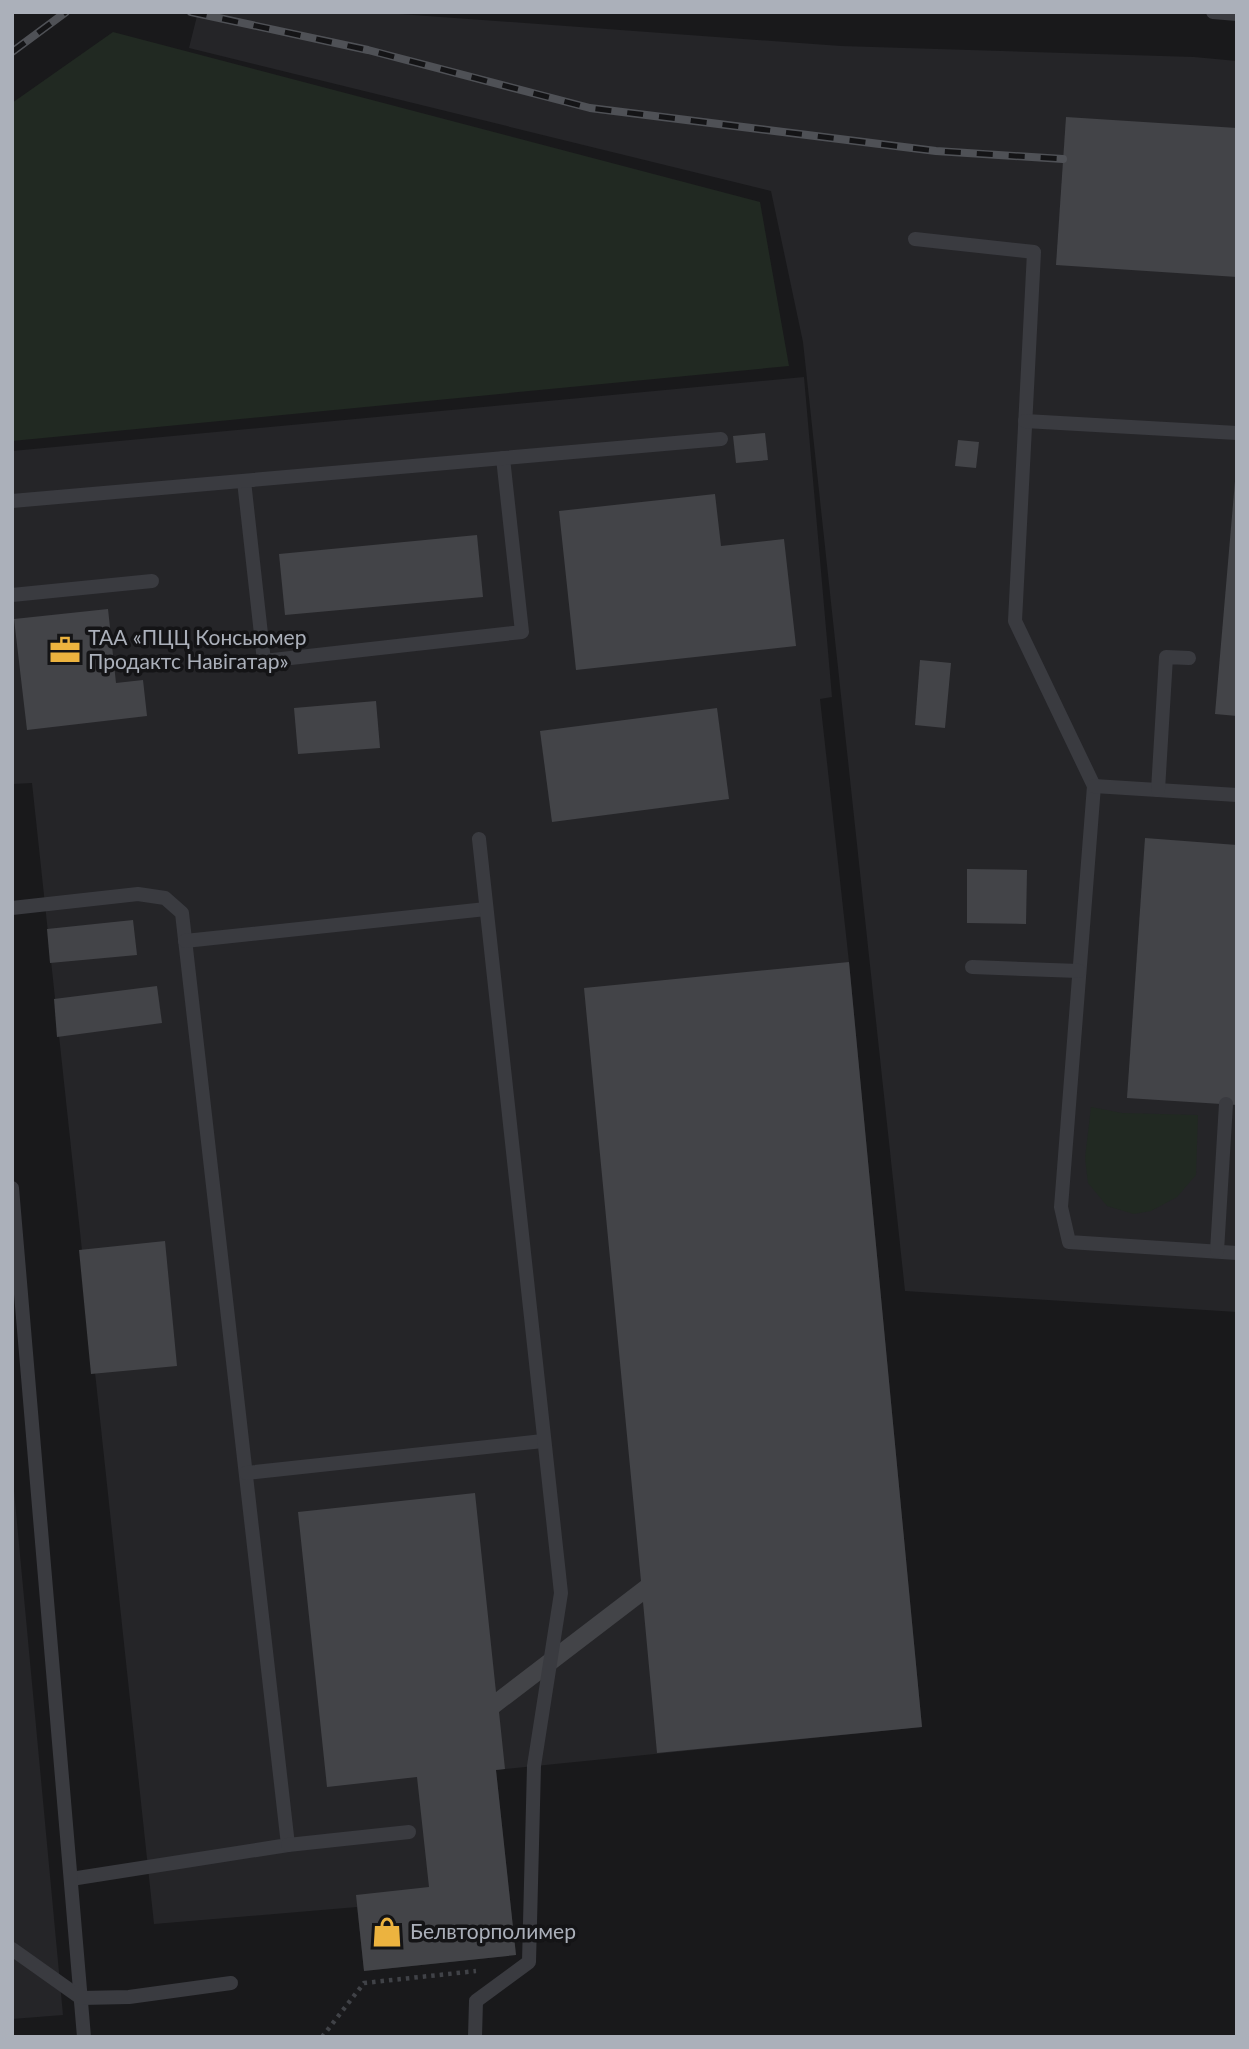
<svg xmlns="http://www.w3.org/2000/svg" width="1249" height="2049" viewBox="0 0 1249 2049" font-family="Lato,sans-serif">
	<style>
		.built { fill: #252528 }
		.green { fill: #212922 }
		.building { fill: #434448 }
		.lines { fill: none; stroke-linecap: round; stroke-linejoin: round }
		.path { stroke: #404247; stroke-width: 4.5; stroke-dasharray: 3.5 5; stroke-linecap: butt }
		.service { stroke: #3a3b40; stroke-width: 14 }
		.rail-casing { stroke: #4f5156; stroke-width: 8 }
		.rail { stroke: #141416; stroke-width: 5; stroke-dasharray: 16; stroke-linecap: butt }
		.labels { text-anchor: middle; stroke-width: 7; stroke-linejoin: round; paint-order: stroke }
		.poi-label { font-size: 21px; fill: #abb0ba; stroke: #141416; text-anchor: start }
	</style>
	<rect width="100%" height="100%" fill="#19191b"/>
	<!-- built -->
	<g class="built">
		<polygon points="198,12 372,12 841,46 1194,57 1237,61 1237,1312 905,1291 803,342 771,191 189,48"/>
		<polygon points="804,377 832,697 820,699 849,962 922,1727 496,1770 516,1955 364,1971 357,1907 154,1924 32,783 12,784 12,451"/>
		<polygon points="12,1469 63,2015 12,2019"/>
	</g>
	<!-- green -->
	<g class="green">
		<polygon points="113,32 760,202 789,366 12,441 12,103"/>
		<polygon points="1091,1107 1122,1113 1198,1115 1196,1175 1177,1197 1151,1211 1134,1214 1107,1206 1088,1183 1085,1158"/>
	</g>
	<!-- building -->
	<g class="building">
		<polygon points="1066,117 1237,128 1237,277 1056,265"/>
		<polygon points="765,433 768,460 736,463 733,436"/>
		<polygon points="958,440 979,442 976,468 955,466"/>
		<polygon points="1235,481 1237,481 1237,716 1215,714"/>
		<polygon points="715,494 721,546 784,539 796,646 576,670 559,511"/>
		<polygon points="477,535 483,597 285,615 279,554"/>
		<polygon points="108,609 116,683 143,680 147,716 27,730 14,619"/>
		<polygon points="920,660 951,663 945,728 915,725"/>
		<polygon points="376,701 380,748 298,754 294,708"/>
		<polygon points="717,708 729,799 552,822 540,731"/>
		<polygon points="1145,838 1237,845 1237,1105 1127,1098"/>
		<polygon points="967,869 1027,870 1026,924 967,923"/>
		<polygon points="133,920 137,955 50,963 47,929"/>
		<polygon points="849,962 922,1727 657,1753 643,1602 499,1712 505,1769 496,1770 516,1955 364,1971 356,1895 429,1887 417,1777 327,1787 298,1512 475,1493 496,1692 641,1581 584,988"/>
		<polygon points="157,986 162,1023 57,1037 54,999"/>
		<polygon points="165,1241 177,1366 91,1374 79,1250"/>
	</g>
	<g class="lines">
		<!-- path -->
		<polyline class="path" points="322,2037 364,1983 476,1971"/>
		<!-- service -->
		<g class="service">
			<polyline points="1213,12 1237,14"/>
			<polyline points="915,239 1034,252 1015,621 1094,786 1061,1207 1069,1242 1237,1253"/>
			<polyline points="1025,421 1237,433"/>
			<polyline points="244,481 264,661 522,632 503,458"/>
			<polyline points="12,501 721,439"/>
			<polyline points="12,595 152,581"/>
			<polyline points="1094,786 1237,795"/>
			<polyline points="1158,790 1166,657 1189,658"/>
			<polyline points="12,908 138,894 165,898 182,913 288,1845 71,1879"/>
			<polyline points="185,941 486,909"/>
			<polyline points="972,967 1079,971"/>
			<polyline points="12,1188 84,2037"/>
			<polyline points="1217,1251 1226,1104"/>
			<polyline points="246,1473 543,1441"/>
			<polyline points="288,1845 409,1832"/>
			<polyline points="12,1949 81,1998 129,1997 231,1983"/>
			<polyline points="475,2037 476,2001 529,1962 534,1766 561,1593 479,839"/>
		</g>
		<!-- rail casing -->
		<g class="rail-casing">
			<g id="rail">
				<polyline points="191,12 368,50 590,108 936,151 1063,159"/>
				<polyline points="12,52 66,12"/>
			</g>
		</g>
		<!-- rail -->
		<use href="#rail" class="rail"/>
	</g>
	<!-- icons -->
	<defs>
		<g id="office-bare" transform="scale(2.415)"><path d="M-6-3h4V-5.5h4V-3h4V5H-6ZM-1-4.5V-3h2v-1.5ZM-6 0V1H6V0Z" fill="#ecb33f" stroke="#141416" stroke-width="2.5" paint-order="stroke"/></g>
		<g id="shop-bare" transform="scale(2.415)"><path d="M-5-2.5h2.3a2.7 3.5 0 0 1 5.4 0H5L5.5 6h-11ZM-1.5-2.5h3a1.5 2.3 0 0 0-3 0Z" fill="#ecb33f" stroke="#141416" stroke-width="2.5" paint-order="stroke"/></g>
	</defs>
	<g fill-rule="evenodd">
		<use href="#office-bare" x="65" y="650"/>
		<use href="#shop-bare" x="387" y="1932"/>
	</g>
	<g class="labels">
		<!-- poi labels -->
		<g class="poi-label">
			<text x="88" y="645">ТАА «ПЦЦ Консьюмер<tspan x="88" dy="24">Продактс Навігатар»</tspan></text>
			<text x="410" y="1939">Белвторполимер</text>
		</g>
	</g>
	<!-- border -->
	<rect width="1249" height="2049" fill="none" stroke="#abb0ba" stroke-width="28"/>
</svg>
